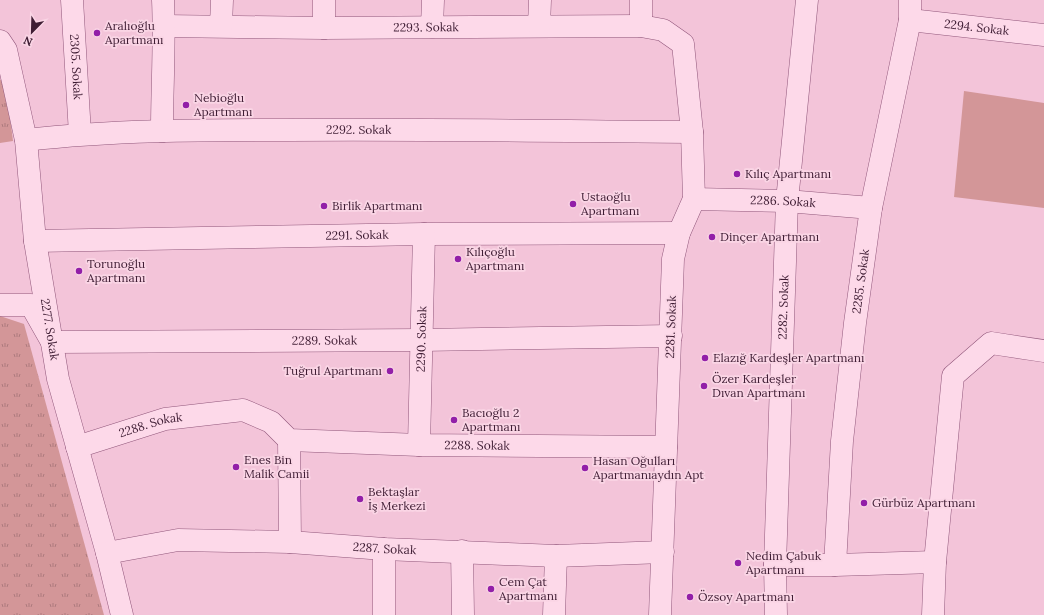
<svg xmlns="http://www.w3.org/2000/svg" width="1044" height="615" viewBox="0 0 1044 615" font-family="Lora,serif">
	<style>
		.grass { fill: url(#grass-tufts) }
		.garden { fill: #d39698 }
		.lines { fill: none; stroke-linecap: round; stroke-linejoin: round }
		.minor-casing { stroke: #91577b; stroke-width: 23 }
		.minor { stroke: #fdd9e9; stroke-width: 22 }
		.poi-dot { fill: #921fa8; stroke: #fad5e5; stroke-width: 1.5 }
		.labels { text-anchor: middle; stroke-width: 3.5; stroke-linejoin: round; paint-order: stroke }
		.poi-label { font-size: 12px; fill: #3f1d34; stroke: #fad5e5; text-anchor: start }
		.street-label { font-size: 12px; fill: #3f1d34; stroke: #fad5e5 }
	</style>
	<defs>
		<pattern id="grass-tufts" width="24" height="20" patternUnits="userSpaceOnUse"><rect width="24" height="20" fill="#d39698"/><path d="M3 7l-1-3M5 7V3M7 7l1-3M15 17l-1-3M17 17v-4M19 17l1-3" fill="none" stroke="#ad7a7d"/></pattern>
	</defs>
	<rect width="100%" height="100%" fill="#f3c4d9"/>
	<!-- grass -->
	<g class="grass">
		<polygon points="5,78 13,141 0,143 0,80"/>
		<polygon points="0,316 24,324 104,615 0,615"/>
	</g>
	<!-- garden -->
	<polygon class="garden" points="964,91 1044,103 1044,208 954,197"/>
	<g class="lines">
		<!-- minor casing -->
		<g class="minor-casing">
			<g id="minor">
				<path id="s1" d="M72,0l8,134"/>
				<polyline points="324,0 324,28"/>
				<path id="s2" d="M910,20l134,15"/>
				<path id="s3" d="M164,26l160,2 317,-2 22,4 20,14 9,88 2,67 -15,34 -6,26 -13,356"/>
				<polyline points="221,26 222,0"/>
				<polyline points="539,26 540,0"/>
				<polyline points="641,26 641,0"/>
				<polyline points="432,27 433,0"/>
				<path id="s4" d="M0,41l6,9 20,90 9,101 23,138 49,174 15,62"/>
				<path d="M162,131c0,-44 3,-88 1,-131"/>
				<path id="s5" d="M26,140c87,-10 174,-10 261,-10 135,-1 270,1 405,2"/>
				<path id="s6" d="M694,199l93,2 84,7"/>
				<path id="s7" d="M35,241l389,-7 255,-1"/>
				<path id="s8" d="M0,305h31l21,37 370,-2 249,-4"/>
				<polyline points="289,440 290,542"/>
				<path id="s9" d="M419,445l5,-211"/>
				<path id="s10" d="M77,447l88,-28 78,-9 28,12 18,18 130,5 247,2"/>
				<polyline points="384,549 384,615"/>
				<polyline points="462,551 463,615"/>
				<path id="s11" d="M107,553l71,-13 112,2 94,7 172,7 107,-4"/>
				<polyline points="775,565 835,565 935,562"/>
				<path id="s12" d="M835,565l7,-124 13,-118 16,-115 39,-188v-20"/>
				<polyline points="554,615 556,556"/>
				<path id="s13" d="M776,615l-1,-50 12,-364 20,-201"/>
				<polyline points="933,615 935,562 953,376 991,343 1044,351"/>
			</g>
		</g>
		<!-- minor -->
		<use href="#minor" class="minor"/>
	</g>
	<!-- markers -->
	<g class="poi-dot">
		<circle cx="97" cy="33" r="4"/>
		<circle cx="186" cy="105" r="4"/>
		<circle cx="737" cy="174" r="4"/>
		<circle cx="573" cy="204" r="4"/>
		<circle cx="324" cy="206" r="4"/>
		<circle cx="712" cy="237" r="4"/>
		<circle cx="458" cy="259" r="4"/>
		<circle cx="79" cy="271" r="4"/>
		<circle cx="705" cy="358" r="4"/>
		<circle cx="390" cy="371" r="4"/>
		<circle cx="704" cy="386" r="4"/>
		<circle cx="454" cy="420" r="4"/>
		<circle cx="236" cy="467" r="4"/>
		<circle cx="585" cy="468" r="4"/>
		<circle cx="360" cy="499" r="4"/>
		<circle cx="864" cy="503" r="4"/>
		<circle cx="738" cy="563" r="4"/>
		<circle cx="491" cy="589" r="4"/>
		<circle cx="690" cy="597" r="4"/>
	</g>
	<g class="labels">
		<!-- poi labels -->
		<g class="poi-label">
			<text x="105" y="30">Aralıoğlu<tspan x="105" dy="14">Apartmanı</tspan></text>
			<text x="194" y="102">Nebioğlu<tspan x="194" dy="14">Apartmanı</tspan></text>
			<text x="745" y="178">Kılıç Apartmanı</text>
			<text x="581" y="201">Ustaoğlu<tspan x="581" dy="14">Apartmanı</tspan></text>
			<text x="332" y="210">Birlik Apartmanı</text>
			<text x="720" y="241">Dinçer Apartmanı</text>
			<text x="466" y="256">Kılıçoğlu<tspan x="466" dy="14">Apartmanı</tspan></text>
			<text x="87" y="268">Torunoğlu<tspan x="87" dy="14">Apartmanı</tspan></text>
			<text x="713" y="362">Elazığ Kardeşler Apartmanı</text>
			<text x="382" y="375" text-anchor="end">Tuğrul Apartmanı</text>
			<text x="712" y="383">Özer Kardeşler<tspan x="712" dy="14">Dıvan Apartmanı</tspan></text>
			<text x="462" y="417">Bacıoğlu 2<tspan x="462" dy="14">Apartmanı</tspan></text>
			<text x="244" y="464">Enes Bin<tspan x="244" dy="14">Malik Camii</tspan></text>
			<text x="593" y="465">Hasan Oğulları<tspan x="593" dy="14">Apartmanıaydın Apt</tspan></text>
			<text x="368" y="496">Bektaşlar<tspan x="368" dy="14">İş Merkezi</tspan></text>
			<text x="872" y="507">Gürbüz Apartmanı</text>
			<text x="746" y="560">Nedim Çabuk<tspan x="746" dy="14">Apartmanı</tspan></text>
			<text x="499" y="586">Cem Çat<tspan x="499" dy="14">Apartmanı</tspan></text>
			<text x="698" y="601">Özsoy Apartmanı</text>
		</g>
		<!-- street labels -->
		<g class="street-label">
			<text dy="4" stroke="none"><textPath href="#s3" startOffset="262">2293. Sokak</textPath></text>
			<text dy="4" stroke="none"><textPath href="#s2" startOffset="67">2294. Sokak</textPath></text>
			<text dy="4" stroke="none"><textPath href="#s1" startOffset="67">2305. Sokak</textPath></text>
			<text dy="4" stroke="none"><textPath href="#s5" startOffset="333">2292. Sokak</textPath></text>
			<text dy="4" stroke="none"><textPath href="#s6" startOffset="89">2286. Sokak</textPath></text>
			<text dy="4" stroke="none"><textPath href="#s7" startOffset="322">2291. Sokak</textPath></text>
			<text dy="4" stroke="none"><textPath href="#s12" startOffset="285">2285. Sokak</textPath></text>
			<text dy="4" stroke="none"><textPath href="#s13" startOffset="308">2282. Sokak</textPath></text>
			<text transform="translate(671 327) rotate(-88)" y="4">2281. Sokak</text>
			<text dy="4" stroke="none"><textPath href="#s4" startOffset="294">2277. Sokak</textPath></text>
			<text dy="4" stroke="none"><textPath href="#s8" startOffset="346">2289. Sokak</textPath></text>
			<text dy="4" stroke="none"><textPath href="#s9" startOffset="106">2290. Sokak</textPath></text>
			<text dy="4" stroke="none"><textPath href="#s10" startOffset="77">2288. Sokak</textPath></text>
			<text dy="4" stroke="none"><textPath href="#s10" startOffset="415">2288. Sokak</textPath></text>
			<text dy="4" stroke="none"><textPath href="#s11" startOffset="279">2287. Sokak</textPath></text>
		</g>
	</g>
	<!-- north arrow -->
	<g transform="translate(32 32) rotate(203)" stroke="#fad5e5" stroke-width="3" paint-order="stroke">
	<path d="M0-3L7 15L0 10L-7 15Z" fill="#3f1d34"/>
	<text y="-6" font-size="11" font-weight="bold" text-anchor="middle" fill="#3f1d34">N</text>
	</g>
</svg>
